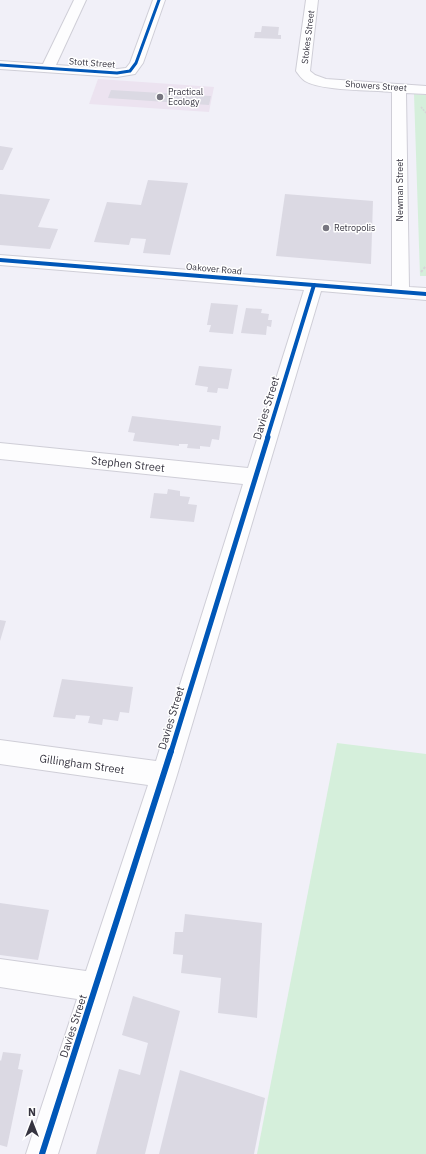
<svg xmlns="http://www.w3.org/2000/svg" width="426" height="1154" viewBox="0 0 426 1154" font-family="'IBM Plex Sans',sans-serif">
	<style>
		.commercial { fill: #ece3f0 }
		.green { fill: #d5efdb }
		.building { fill: #dbd9e3 }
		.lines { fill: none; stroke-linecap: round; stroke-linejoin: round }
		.minor-casing { stroke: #cfced7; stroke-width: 2 }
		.path-far1 { stroke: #d6d6d8; stroke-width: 1.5; stroke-dasharray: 2 1; stroke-linecap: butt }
		.path { stroke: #d6d6d8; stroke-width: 2; stroke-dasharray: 2.5 1.5; stroke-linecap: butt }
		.minor { fill: #fdfdfe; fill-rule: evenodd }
		.cycleway-far3-casing { stroke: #fff; stroke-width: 4.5 }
		.cycleway-far2-casing { stroke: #fff; stroke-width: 6 }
		.cycleway-far1-casing { stroke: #fff; stroke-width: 8 }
		.cycleway-casing { stroke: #fff; stroke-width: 9 }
		.cycleway-far3 { stroke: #0057b8; stroke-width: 3 }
		.cycleway-far2 { stroke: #0057b8; stroke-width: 4 }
		.cycleway-far1 { stroke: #0057b8; stroke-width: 5 }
		.cycleway { stroke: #0057b8; stroke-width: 6 }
		.poi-dot { fill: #777680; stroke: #fff; stroke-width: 1.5 }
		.labels { text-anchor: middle; stroke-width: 3; stroke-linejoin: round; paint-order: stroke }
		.far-street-label { font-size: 9px; fill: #363440; stroke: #fff }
		.far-poi-label { font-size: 9px; fill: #363440; stroke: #fff; text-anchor: start }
		.street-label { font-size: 11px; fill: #363440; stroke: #fff }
	</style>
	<rect width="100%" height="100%" fill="#f1f0f8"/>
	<!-- commercial -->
	<polygon class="commercial" points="98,79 214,87 209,112 89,104"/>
	<!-- green -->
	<g class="green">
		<polygon points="414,94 426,95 426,276 420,276"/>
		<polygon points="337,743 426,754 426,1154 257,1154"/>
	</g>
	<!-- building -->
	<g class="building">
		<polygon points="262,26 279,27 278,35 281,35 281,39 254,38 255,32 261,32"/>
		<polygon points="111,90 211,96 209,105 108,98"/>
		<polygon points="0,146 13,148 3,170 0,170"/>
		<polygon points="148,180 188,183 170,255 143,253 146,239 131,238 129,245 94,242 107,202 141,205"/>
		<polygon points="0,194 50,199 38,227 58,229 50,249 0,245"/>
		<polygon points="285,194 373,201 371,264 276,256"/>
		<polygon points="211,303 238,305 233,334 209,332 211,325 207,325"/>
		<polygon points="246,308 262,309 261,313 269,314 268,320 272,320 271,327 267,326 266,335 241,333"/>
		<polygon points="199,366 232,369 228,389 218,388 217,393 207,392 208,387 195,385"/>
		<polygon points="132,416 221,426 219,440 212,439 210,447 200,446 200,449 187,448 188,444 179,444 179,446 133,441 135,433 128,432"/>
		<polygon points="168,489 180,491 180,496 190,497 188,504 197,505 194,522 150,518 154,493 167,494"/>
		<polygon points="0,620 6,621 0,641"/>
		<polygon points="62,679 133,687 129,713 120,712 118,721 103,719 102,725 88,723 90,716 76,715 75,719 53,717"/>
		<polygon points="0,903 49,910 38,960 0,955"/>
		<polygon points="185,914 262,923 257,1018 218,1013 221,978 181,973 183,955 173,954 175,932 183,932"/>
		<polygon points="133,996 180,1011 145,1154 96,1154 119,1069 140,1075 148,1043 122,1035"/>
		<polygon points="3,1052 21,1054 18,1069 23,1070 7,1147 0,1145 0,1060 1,1061"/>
		<polygon points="180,1070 265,1098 254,1154 159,1154"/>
	</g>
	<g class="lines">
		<!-- minor casing -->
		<g class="minor-casing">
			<g id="minor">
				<polygon points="74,0 86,0 56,65 117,69 126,68 130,63 153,0 165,0 143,63 135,74 117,77 0,69 0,61 43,64"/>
				<path d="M306,0h12l-8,71 5,4 11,4 100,7v8l-20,-1 3,194 17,1v12l-105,-9 -144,484 -119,379h-32l51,-155 -77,-12v-28l86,12 62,-186 -148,-21v-24l156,21 87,-277 -243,-25v-16l248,25 56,-178 -304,-25v-10l392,31v-194c-21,-2 -71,-1 -87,-11 -4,-3 -6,-6 -9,-10z"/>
			</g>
		</g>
		<!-- path-far1 -->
		<polyline class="path-far1" points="421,107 426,113"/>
		<!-- path -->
		<polyline class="path" points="421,272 426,266"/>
		<!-- minor -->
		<use href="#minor" class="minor"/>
		<!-- cycleway-far3 casing -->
		<g class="cycleway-far3-casing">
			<polyline id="cycleway-far3" points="0,65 117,73 130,71 136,63 159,0"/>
		</g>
		<!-- cycleway-far2 casing -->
		<g class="cycleway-far2-casing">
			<g id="cycleway-far2">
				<polyline points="0,260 426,294"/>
				<polyline points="267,438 314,285"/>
			</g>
		</g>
		<!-- cycleway-far1 casing -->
		<g class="cycleway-far1-casing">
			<polyline id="cycleway-far1" points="171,752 268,437"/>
		</g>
		<!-- cycleway casing -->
		<g class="cycleway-casing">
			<polyline id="cycleway" points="42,1154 171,751"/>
		</g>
		<!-- cycleway-far3 -->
		<use href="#cycleway-far3" class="cycleway-far3"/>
		<!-- cycleway-far2 -->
		<use href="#cycleway-far2" class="cycleway-far2"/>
		<!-- cycleway-far1 -->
		<use href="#cycleway-far1" class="cycleway-far1"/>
		<!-- cycleway -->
		<use href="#cycleway" class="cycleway"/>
	</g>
	<!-- markers -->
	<g class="poi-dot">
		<circle cx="160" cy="97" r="4"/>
		<circle cx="326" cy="228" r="4"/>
	</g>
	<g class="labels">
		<!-- far-street labels -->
		<g class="far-street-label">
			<text transform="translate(308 37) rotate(-83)" y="3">Stokes Street</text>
			<text transform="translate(92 63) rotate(4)" y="3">Stott Street</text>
			<text transform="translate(376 86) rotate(4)" y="3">Showers Street</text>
			<text transform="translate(400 190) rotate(-90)" y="3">Newman Street</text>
			<text transform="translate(214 269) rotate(5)" y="3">Oakover Road</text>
		</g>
		<!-- far-poi labels -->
		<g class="far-poi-label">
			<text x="168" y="95">Practical<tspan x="168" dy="10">Ecology</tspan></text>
			<text x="334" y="231">Retropolis</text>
		</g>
		<!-- street labels -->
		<g class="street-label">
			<text transform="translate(266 408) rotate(-73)" y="4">Davies Street</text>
			<text transform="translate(128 464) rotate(6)" y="4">Stephen Street</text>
			<text transform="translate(171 718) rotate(-73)" y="4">Davies Street</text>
			<text transform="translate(82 764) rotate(8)" y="4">Gillingham Street</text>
			<text transform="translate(73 1026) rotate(-72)" y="4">Davies Street</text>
		</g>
	</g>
	<!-- north arrow -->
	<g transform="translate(32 1122)" stroke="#ffffff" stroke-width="3" paint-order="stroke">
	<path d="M0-3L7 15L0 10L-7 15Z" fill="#363440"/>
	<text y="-6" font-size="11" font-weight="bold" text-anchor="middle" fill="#363440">N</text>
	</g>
</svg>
